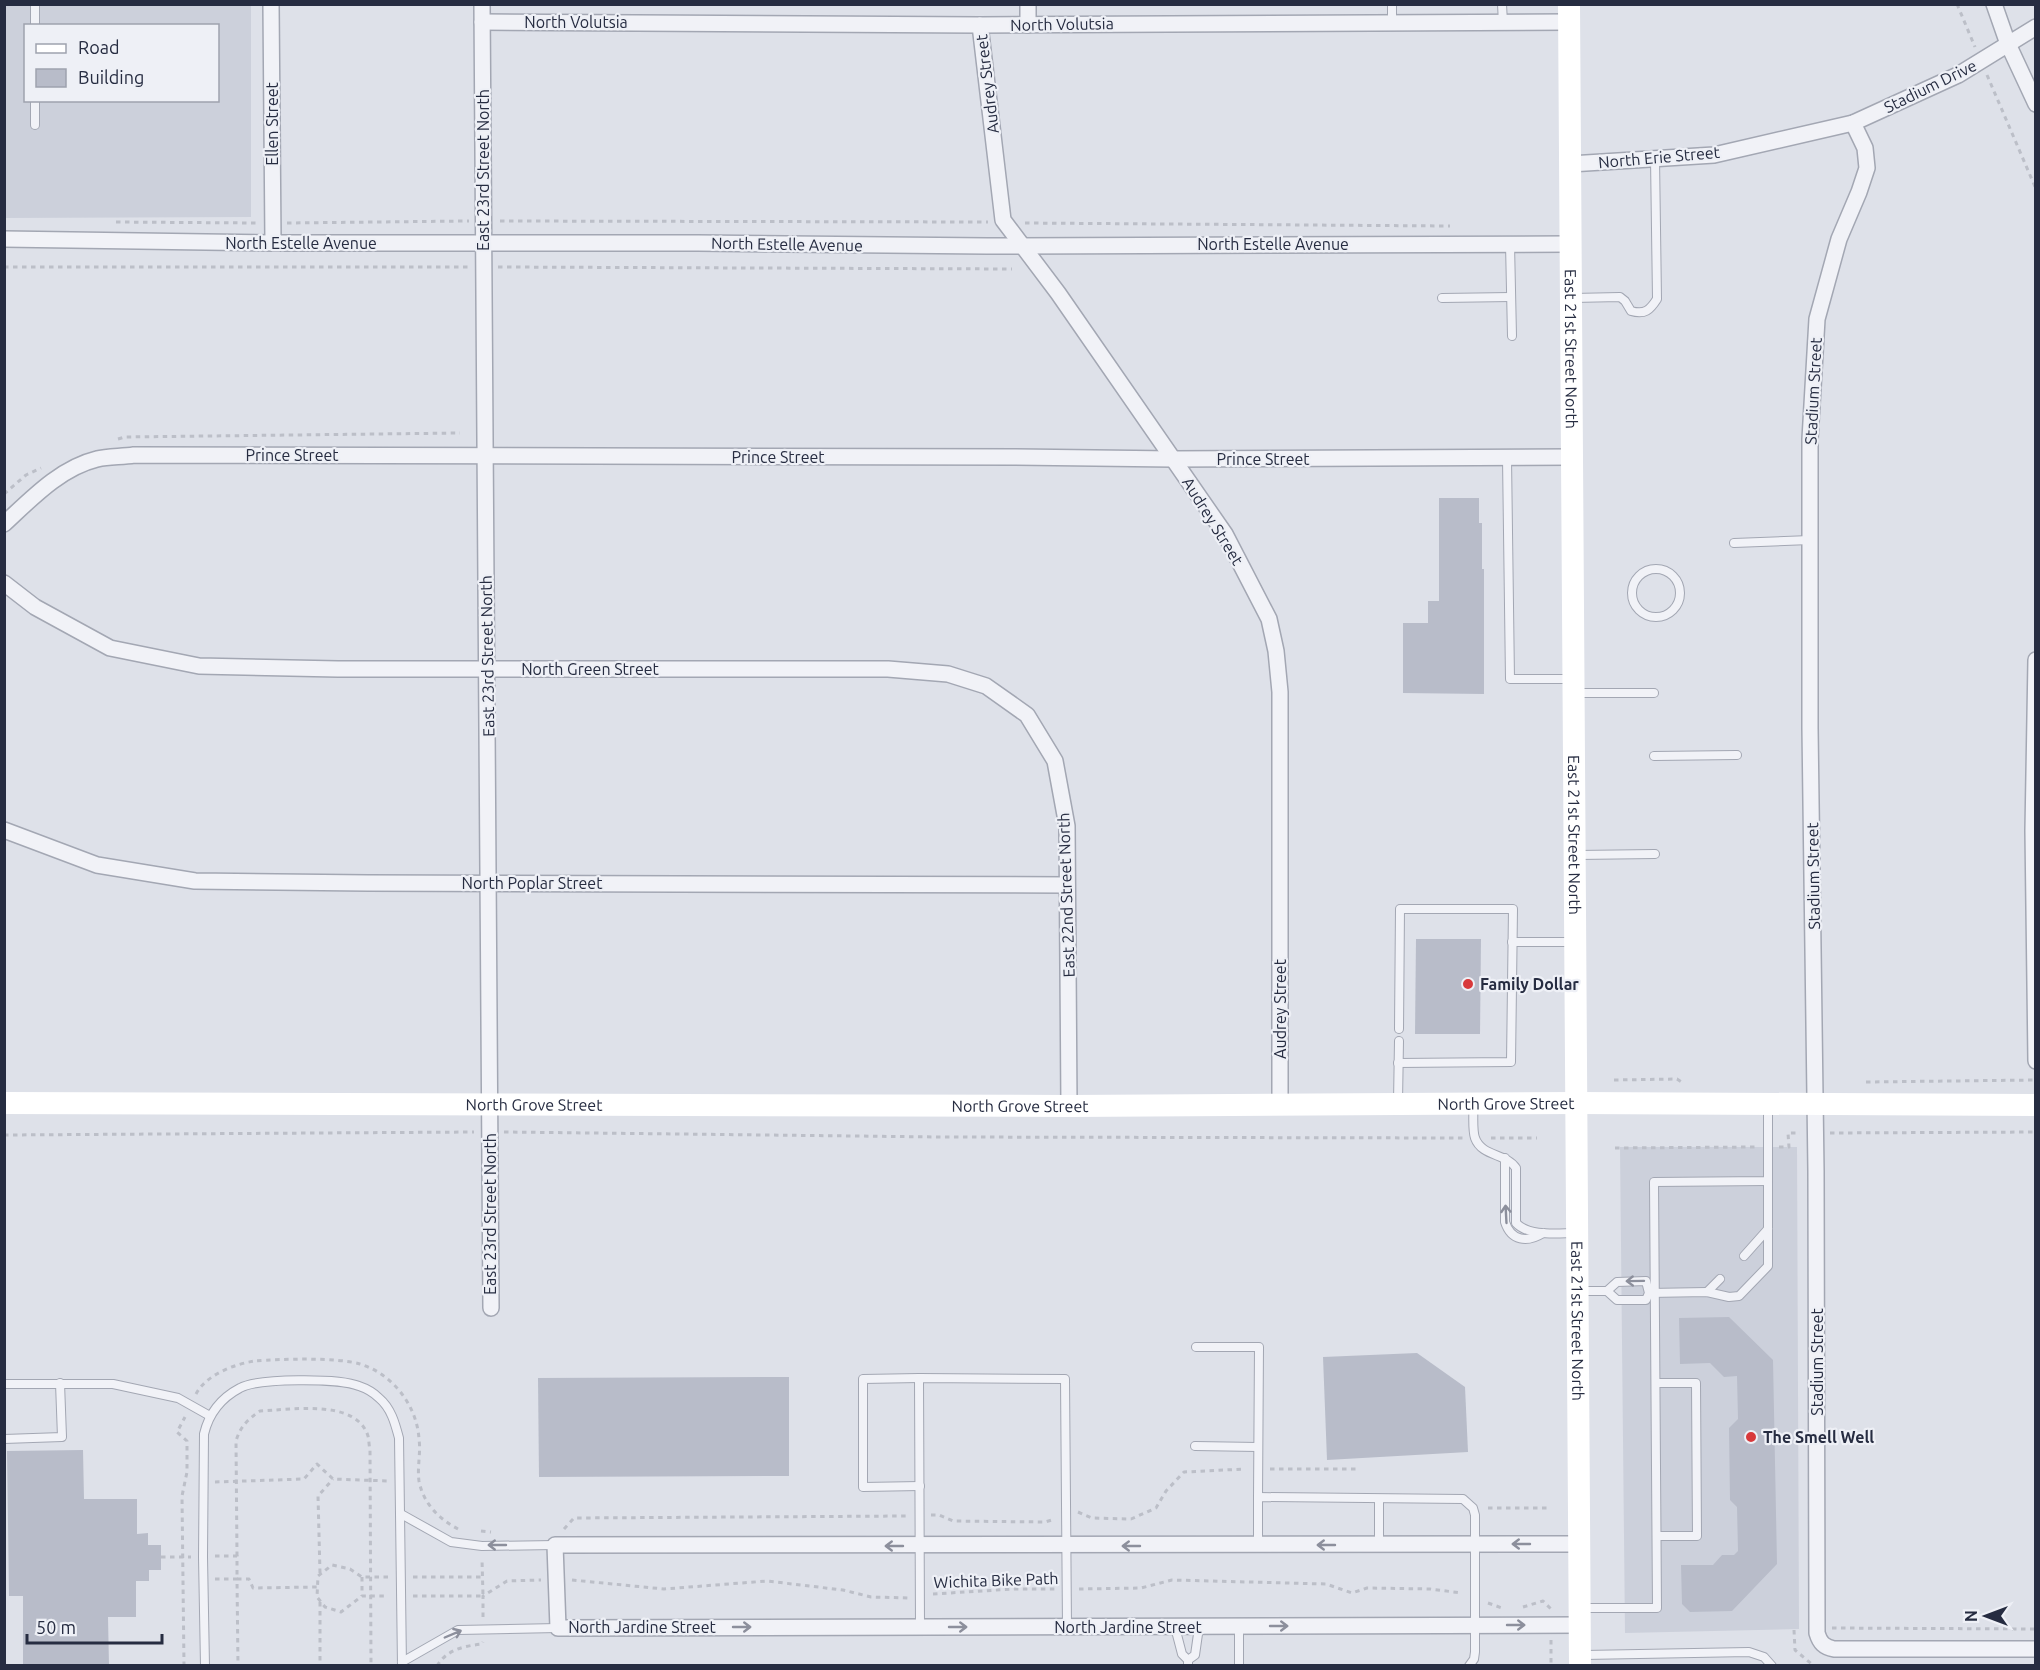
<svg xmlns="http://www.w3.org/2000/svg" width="2040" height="1670" viewBox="0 0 2040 1670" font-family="Ubuntu,sans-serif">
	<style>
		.built { fill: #ccd0db; fill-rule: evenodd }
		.building { fill: #b8bcc9 }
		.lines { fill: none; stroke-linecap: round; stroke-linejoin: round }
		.lane-casing { stroke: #a3a7b3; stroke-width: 10 }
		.street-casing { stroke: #a3a7b3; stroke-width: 18 }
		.path { stroke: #bcbfc8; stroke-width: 3; stroke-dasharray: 4.5 4.5; stroke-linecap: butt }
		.lane { stroke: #f1f2f7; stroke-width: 8 }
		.street { stroke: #f1f2f7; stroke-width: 15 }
		.secondary { stroke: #fff; stroke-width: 22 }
		.oneway { stroke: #8c8f9c }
		.poi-dot { fill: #d8393b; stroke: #eef0f6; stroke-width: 2 }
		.labels { text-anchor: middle; stroke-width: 4.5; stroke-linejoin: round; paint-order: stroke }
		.street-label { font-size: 16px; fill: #262c41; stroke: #eef0f6 }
		.poi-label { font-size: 16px; font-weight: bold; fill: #262c41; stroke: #eef0f6; text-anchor: start }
	</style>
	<rect width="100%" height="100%" fill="#dee1e9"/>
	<!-- built -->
	<g class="built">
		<path d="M4,5h247v212l-246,1zM26,26h192v74h-192z"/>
		<polygon points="1620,1147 1797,1147 1799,1629 1625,1633"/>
	</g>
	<!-- building -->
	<g class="building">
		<polygon points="1439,498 1479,498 1479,523 1482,523 1482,569 1484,569 1484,694 1403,693 1403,623 1428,623 1428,601 1439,601"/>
		<polygon points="1416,939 1481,939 1480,1034 1415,1034"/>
		<polygon points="1729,1317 1773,1360 1777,1564 1732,1611 1690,1612 1682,1604 1681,1565 1713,1565 1722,1555 1734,1555 1738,1551 1737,1507 1730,1500 1729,1428 1738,1419 1737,1376 1724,1377 1710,1363 1680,1364 1679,1318"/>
		<polygon points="1417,1353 1465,1387 1468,1452 1327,1460 1323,1357"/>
		<polygon points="789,1377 789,1476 539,1477 538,1378"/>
		<polygon points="83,1450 84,1499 137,1499 137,1534 148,1533 148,1545 161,1545 161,1570 149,1570 149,1581 136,1581 136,1617 108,1617 109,1666 23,1666 23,1596 9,1596 7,1451"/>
	</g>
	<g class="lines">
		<!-- lane casing -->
		<g class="lane-casing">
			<g id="lane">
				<polyline points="35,4 35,26"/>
				<polyline points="1502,4 1503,23"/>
				<polyline points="1392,23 1392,4"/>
				<polyline points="35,100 35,125"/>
				<polyline points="1510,244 1512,336"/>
				<polyline points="1442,298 1511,297"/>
				<path d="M1573,298l47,-1 5,4 6,10c14,4 19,-1 26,-12l-2,-141"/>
				<polyline points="1507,458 1510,679 1573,679"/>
				<polyline points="1734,543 1810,540"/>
				<circle cx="1656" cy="593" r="24"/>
				<polyline points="1574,693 1654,693"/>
				<polyline points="1654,756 1737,755"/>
				<polyline points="1577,855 1655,854"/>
				<polyline points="1512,942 1574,942"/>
				<polyline points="1398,1063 1511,1062 1513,909 1400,909 1399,1029"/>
				<polyline points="1398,1102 1399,1041"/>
				<path d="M1473,1105c1,10 -1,24 2,33 7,19 31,15 41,30v55c13,14 42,10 60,10"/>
				<path d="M1505,1158v64c6,19 22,21 38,11"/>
				<polyline points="1744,1256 1768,1229"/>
				<polyline points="1579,1291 1607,1291 1617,1300 1646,1300 1649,1293 1646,1281 1617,1282 1607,1291"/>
				<polyline points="1707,1292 1720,1279"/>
				<polyline points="1649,1293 1707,1292 1729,1297 1739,1296 1768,1266 1768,1181"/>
				<polyline points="1196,1347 1259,1347 1258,1497"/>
				<polyline points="919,1378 863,1379 863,1487 920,1486"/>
				<polyline points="1656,1383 1696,1383 1697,1536 1657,1536"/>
				<polyline points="4,1384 113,1384 178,1398 210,1416"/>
				<polyline points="4,1439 62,1437 60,1383"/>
				<polyline points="1195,1446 1258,1447"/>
				<polyline points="401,1514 451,1542 482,1546 555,1545"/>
				<polyline points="1379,1545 1379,1499"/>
				<polyline points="1258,1546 1258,1497 1463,1499 1473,1508 1475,1515 1475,1652 1474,1659 1469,1666"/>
				<polyline points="1582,1608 1657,1608 1654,1182 1768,1181 1768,1106"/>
				<polyline points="920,1626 919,1378 1065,1379 1067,1627"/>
				<polyline points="1239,1626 1239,1666"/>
				<polyline points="1175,1627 1182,1654 1188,1660 1188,1666"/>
				<polyline points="1584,1655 1749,1652 1764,1657 1772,1666"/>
				<polyline points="1188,1660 1195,1655 1199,1627"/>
				<polyline points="402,1662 458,1630 558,1628"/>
				<path d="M205,1666l-2,-109 1,-123c5,-21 17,-36 36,-46 18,-10 99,-10 119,-2 6,2 15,7 20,12 12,10 16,25 20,40l3,228"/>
			</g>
		</g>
		<!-- street casing -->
		<g class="street-casing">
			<g id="street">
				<polyline points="271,4 273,243"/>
				<polyline points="482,4 491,1308"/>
				<polyline points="1028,4 1028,25"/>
				<polyline points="1994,4 2008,44 2036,104"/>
				<polyline points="482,22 980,25 1569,22"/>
				<polyline points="980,25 1003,220 1058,293 1225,534 1269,619 1276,651 1280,692 1280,1105"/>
				<path d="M1853,123l12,25 2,20 -8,24 -20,47 -22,80 -7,120v289l6,443 1,462c3,10 7,14 17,16h202"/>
				<polyline points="1570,164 1714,155 1853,123 1958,75 2036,27"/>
				<polyline points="4,239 273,243 698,243 987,246 1570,244"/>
				<path d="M4,524c27,-25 56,-56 93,-65 11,-3 25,-2 37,-4l882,2 157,2 399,-2"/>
				<polyline points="4,583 35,607 110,648 199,666 338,669 888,669 948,674 986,686 1027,715 1055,761 1067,826 1069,1106"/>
				<polyline points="2036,660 2033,831 2036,1061"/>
				<polyline points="4,830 97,865 195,881 368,883 1067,885"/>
				<polyline points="1579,1544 555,1545 558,1628 1580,1625"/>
			</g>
		</g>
		<!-- path -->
		<g class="path">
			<polyline points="1957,4 1975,47"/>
			<polyline points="1987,75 2036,189"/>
			<polyline points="500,221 988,222"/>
			<polyline points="116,222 256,223"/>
			<polyline points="287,223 469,221"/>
			<polyline points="1025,223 1450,226"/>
			<polyline points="4,267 468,267"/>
			<polyline points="498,267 1012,269"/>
			<polyline points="118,439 125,437 460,433"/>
			<polyline points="4,494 26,475 41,468"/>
			<polyline points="1614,1080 1677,1079 1683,1083"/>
			<polyline points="1866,1082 2036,1080"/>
			<polyline points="504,1132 941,1137 1464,1138"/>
			<polyline points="1830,1133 2036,1132"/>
			<polyline points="4,1135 474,1132"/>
			<polyline points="1491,1138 1537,1138"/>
			<polyline points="1779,1147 1789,1147 1788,1133 1800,1133"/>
			<polyline points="1615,1148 1757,1147"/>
			<path d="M196,1394c10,-19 38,-30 59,-33 26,-2 81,-4 105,3 33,10 57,42 59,75 2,14 -2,28 0,42 4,22 20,38 39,48"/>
			<polyline points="1270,1469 1358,1469"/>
			<polyline points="215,1482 304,1479 317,1464 333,1479 388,1481"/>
			<polyline points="1488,1508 1549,1508"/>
			<polyline points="1078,1512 1092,1518 1131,1519 1156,1508 1166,1491 1184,1472 1245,1469"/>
			<polyline points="931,1515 939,1515 953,1521 1045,1522 1055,1519"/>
			<polyline points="564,1529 574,1518 906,1516"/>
			<polyline points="481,1531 491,1532"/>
			<polyline points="215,1556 237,1556 237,1579 249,1579 253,1588 318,1587"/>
			<path d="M237,1556l-1,-115c4,-14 12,-22 24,-30 30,-1 96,-13 108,25 1,4 1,10 2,14l1,216"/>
			<polyline points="161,1557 191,1557"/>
			<polyline points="320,1573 318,1496 333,1479"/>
			<polyline points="362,1577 362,1596"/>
			<polyline points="388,1577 362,1577 350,1569 332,1565 318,1576 317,1597 325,1607 341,1612 362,1596 388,1596"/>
			<polyline points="413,1577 483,1577"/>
			<polyline points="215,1579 237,1579 238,1666"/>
			<polyline points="572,1580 664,1589 767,1581 843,1590 871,1597 908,1598"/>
			<polyline points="1079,1589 1141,1588 1172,1580 1326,1584 1352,1593 1367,1588 1430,1589 1462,1593"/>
			<polyline points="933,1594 1014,1589 1055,1589"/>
			<polyline points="413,1596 483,1596 482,1559"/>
			<polyline points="320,1602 320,1666"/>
			<polyline points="1488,1603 1502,1608"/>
			<polyline points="1523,1607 1543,1601 1551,1609"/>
			<polyline points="483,1617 483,1596 507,1581 541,1580"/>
			<polyline points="1832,1628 2036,1629"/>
			<polyline points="1794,1630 1795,1650 1814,1666"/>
			<polyline points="1551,1640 1551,1666"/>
			<polyline points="184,1666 182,1496 187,1472 187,1441 177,1432 185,1417"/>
			<path d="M437,1666c10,-17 28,-20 45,-22l1,-2"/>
		</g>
		<!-- lane -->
		<use href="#lane" class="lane"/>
		<!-- street -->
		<use href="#street" class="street"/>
		<!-- secondary -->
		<g class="secondary">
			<path id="s1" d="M1569,4l11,1662"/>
			<path id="s2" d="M4,1103l1065,3 509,-3 458,2"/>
		</g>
	</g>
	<!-- one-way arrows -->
	<defs><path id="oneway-shaft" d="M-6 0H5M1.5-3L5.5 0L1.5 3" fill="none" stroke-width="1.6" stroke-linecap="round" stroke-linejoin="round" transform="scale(1.5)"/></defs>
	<g class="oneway">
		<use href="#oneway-shaft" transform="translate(1506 1214) rotate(-93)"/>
		<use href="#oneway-shaft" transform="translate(1635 1281) rotate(179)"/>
		<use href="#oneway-shaft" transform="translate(1521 1544) rotate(180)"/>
		<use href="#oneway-shaft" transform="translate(497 1545) rotate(180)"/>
		<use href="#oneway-shaft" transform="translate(1326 1545) rotate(180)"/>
		<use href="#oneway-shaft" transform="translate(894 1546) rotate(180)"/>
		<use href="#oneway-shaft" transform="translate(1131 1546) rotate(180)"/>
		<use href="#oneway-shaft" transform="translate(1516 1625)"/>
		<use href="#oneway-shaft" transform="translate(1279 1626)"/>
		<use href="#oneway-shaft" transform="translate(742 1627)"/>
		<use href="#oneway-shaft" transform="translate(958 1627)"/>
		<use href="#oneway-shaft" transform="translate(453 1634) rotate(-23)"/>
	</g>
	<!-- markers -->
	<g class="poi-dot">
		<circle cx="1468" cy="984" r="6"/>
		<circle cx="1751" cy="1437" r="6"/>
	</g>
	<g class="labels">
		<!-- street labels -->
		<g class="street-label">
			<text x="576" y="28">North Volutsia</text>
			<text transform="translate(1062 24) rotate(-1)" y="6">North Volutsia</text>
			<text transform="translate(987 84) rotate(-97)" y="6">Audrey Street</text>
			<text transform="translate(1930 86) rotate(-26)" y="6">Stadium Drive</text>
			<text transform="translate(272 124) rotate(-90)" y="6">Ellen Street</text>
			<text transform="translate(1659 157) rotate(-5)" y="6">North Erie Street</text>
			<text transform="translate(483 170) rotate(-90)" y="6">East 23rd Street North</text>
			<text x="301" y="249">North Estelle Avenue</text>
			<text transform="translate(787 244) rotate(1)" y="6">North Estelle Avenue</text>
			<text x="1273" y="250">North Estelle Avenue</text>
			<text dy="6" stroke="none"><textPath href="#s1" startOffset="345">East 21st Street North</textPath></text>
			<text transform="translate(1813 391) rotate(-87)" y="6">Stadium Street</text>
			<text x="292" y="461">Prince Street</text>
			<text x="778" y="463">Prince Street</text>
			<text x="1263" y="465">Prince Street</text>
			<text transform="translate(1213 521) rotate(58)" y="6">Audrey Street</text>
			<text transform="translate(487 656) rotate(-91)" y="6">East 23rd Street North</text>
			<text x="590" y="675">North Green Street</text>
			<text dy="6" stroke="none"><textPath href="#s1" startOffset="831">East 21st Street North</textPath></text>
			<text transform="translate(1813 876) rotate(-91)" y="6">Stadium Street</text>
			<text x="532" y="889">North Poplar Street</text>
			<text transform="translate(1066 895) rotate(-92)" y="6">East 22nd Street North</text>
			<text transform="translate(1280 1009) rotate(-90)" y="6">Audrey Street</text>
			<text dy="6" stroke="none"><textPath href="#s2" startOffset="1502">North Grove Street</textPath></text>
			<text dy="6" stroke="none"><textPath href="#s2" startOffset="530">North Grove Street</textPath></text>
			<text dy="6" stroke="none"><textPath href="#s2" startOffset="1016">North Grove Street</textPath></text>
			<text transform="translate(490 1214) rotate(-90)" y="6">East 23rd Street North</text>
			<text dy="6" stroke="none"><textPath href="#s1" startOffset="1317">East 21st Street North</textPath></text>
			<text transform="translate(1817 1362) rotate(-90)" y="6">Stadium Street</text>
			<text transform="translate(996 1580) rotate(-2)" y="6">Wichita Bike Path</text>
			<text x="642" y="1633">North Jardine Street</text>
			<text x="1128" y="1633">North Jardine Street</text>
		</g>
		<!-- poi labels -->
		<g class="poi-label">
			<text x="1480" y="990">Family Dollar</text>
			<text x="1763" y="1443">The Smell Well</text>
		</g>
	</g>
	<!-- border -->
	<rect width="2040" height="1670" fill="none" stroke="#262c41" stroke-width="12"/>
	<!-- legend -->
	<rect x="24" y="24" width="195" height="78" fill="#eef0f6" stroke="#9ea2ae" stroke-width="1.5"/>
	<rect x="36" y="44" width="30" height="9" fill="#ffffff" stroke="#9ea2ae" stroke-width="1.5"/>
	<text x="78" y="54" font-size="18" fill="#262c41">Road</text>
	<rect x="36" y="69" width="30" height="18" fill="#b8bcc9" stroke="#9ea2ae" stroke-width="1.5"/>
	<text x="78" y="84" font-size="18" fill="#262c41">Building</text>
	<!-- north arrow -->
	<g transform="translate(1986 1616) rotate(270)" stroke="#eef0f6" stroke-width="4.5" paint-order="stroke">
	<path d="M0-4.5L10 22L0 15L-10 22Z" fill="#262c41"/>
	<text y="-9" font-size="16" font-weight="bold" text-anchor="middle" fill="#262c41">N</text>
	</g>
	<!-- scale -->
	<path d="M27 1634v9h135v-9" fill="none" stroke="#262c41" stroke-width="3"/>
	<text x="36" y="1634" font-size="18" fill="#262c41" stroke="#eef0f6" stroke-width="4.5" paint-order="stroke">50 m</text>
</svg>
